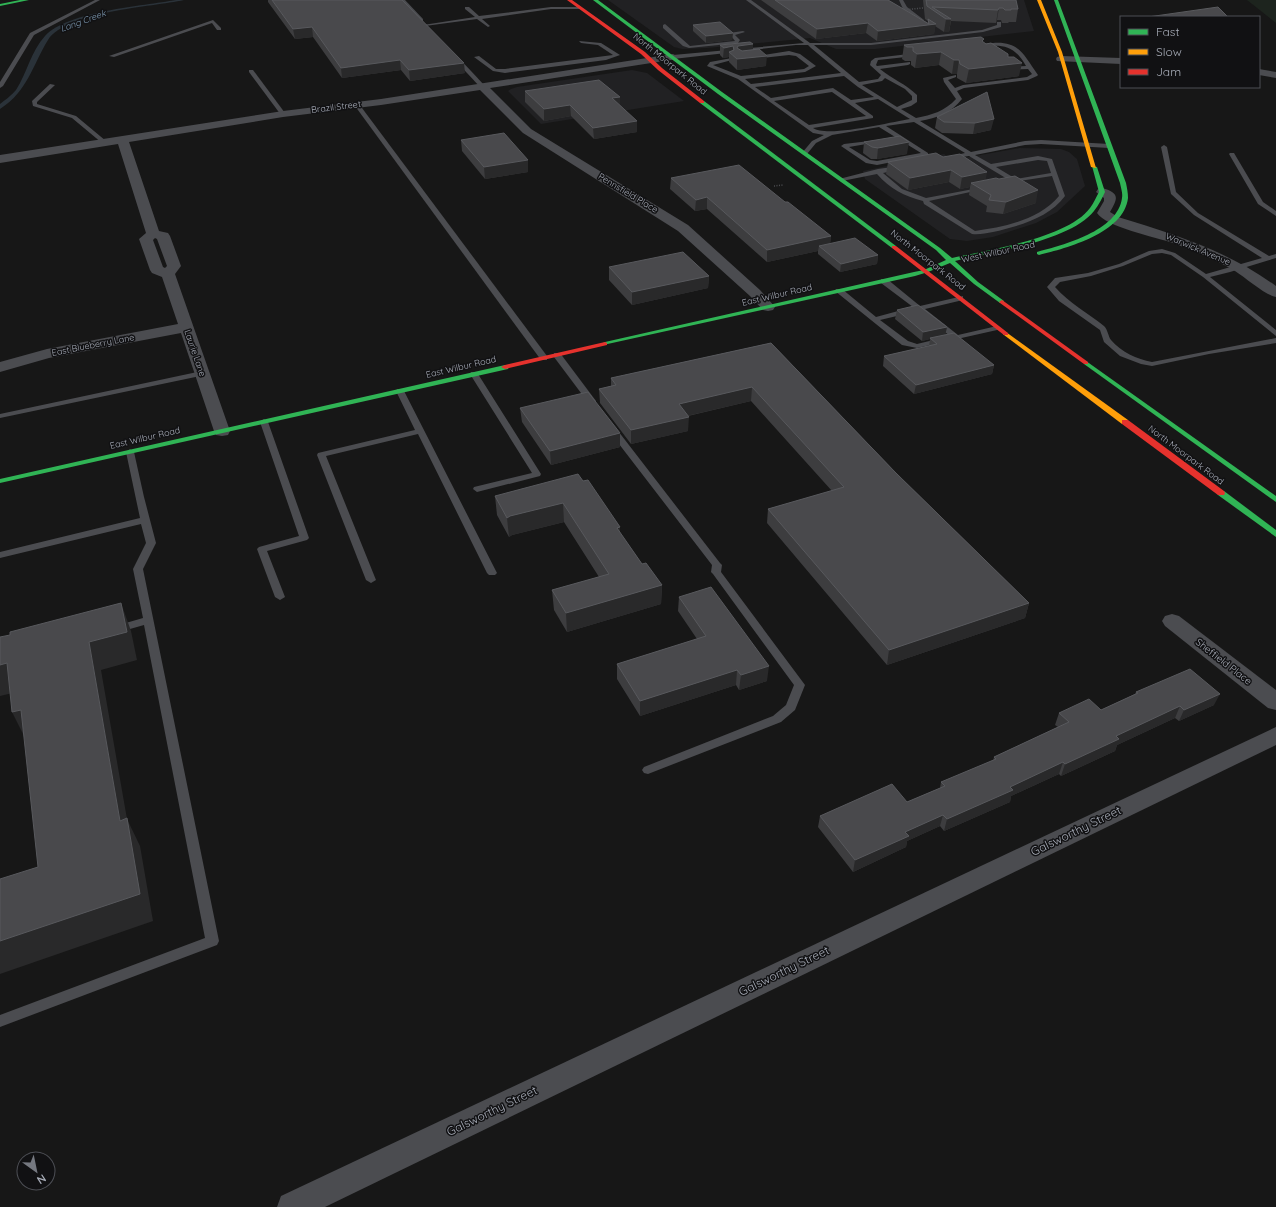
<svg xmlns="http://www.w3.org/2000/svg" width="1276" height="1207" viewBox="0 0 1276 1207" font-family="Quicksand,sans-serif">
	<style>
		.built { fill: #212123 }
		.green { fill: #1d241e }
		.water { fill: #2a3239 }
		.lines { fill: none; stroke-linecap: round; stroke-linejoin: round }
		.path { stroke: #4d4e52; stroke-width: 1.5; stroke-dasharray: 1 1.5; stroke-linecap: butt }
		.lane { fill: #4b4c50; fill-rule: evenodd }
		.street { fill: #4b4c50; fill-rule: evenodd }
		.fast { fill: #30b455; fill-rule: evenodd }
		.slow { fill: #ff9f0a; fill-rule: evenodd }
		.jam { fill: #e5322d; fill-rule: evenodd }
		.path-bridge { stroke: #4d4e52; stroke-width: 1.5; stroke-dasharray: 1 1.5; stroke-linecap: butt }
		.wall { fill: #3d3d3f }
		.shaded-wall { fill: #29292a }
		.building { fill: #49494c; stroke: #58595d }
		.labels { text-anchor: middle; stroke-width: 3; stroke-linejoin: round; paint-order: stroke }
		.far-water-label { font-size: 9px; font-style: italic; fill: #7f9bb3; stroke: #111113 }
		.far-street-label { font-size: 9px; fill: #a8adb8; stroke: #111113 }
		.street-label { font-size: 10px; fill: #a8adb8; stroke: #111113 }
		.near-street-label { font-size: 12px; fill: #a8adb8; stroke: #111113 }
	</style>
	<rect width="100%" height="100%" fill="#171717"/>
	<!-- built -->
	<g class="built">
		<polygon points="608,0 1024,0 1034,31 875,49 836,49 810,38 707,48 682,49 674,47"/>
		<polygon points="632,70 647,73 684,101 541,124 508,91 511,89 517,87"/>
		<polygon points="1020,148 1061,149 1069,152 1077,159 1085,186 1057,212 1036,223 993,237 967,241 950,239 865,179 863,171 944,154 953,160"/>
	</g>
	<!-- green -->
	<polygon class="green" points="1247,0 1276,0 1276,23"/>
	<!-- water -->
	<path class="water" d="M176,0h8c-32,7 -117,11 -136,40 -16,26 -20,51 -48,69v-5c5,-4 12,-9 16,-14 11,-17 15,-39 29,-54 23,-25 98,-30 131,-36z"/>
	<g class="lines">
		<!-- path -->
		<polyline class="path" points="774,186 783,185"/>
		<!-- lane -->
		<g class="lane">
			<polygon points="95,0 100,0 34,35 3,86 0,88 0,82 30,33"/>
			<polygon points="400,0 405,0 423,19 423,21 419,21"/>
			<path d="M746,0h5l59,43h61l111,-13 15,-5v-3h4v5l-18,5 -112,13h-57l45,37 19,-3 3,-4 -11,-10 1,-4 4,-3 42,-5v2l-2,1 -37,4 -2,5 1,1 33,-4v2l-2,1 -28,4c12,10 26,15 37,26v7l-6,4 -10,3 15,9c16,-3 29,-7 40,-19l-12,-17 -1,-4 13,-3v2l-8,3 7,8 8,-3 64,-8 5,-3 -4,-5 -22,1v-2l2,-1 18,-1c-12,-21 -23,-22 -46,-19l-2,-1c4,-2 9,-3 15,-3 27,-2 31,13 45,32l-1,1 -9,4 -64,8 -7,3 5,8c-11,14 -25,19 -42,22l51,31 54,-11 16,-1 68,4 3,2 -3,2 -68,-4 -16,1 -50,10 16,9 47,-8 14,3 13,37c-16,22 -46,30 -72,36 -7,1 -14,3 -21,2l-48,-30 -1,-3c-19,-5 -33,-12 -46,-27l-35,7 -3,-2 39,-10 21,-3 2,1v2l-18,4 19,16 24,9 58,-11v2l-55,12 46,30c29,-4 64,-11 84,-35l-7,-20 -45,7v-2l2,-1 -40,-24 -21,3v-2l17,-4 -51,-31 -28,4 42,27v2l-51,10 -11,-2 -25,-17 3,-2 34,-4v2l-29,5 21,13 7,1 44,-8 -42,-26 -47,8 -16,8 -9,11h-4l-1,-1 10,-12 12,-6 -11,-2 -75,-54 -31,-13 3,-4 22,-4v2l-19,5 28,11 63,-7 5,-3 -13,-10 -7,-1 -36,4 -3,-2 39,-6 11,3 16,12 -11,6 -60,7 6,5 90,-11 -30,-25 -3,-3h-12l-123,14 -3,-2 3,-2 131,-12zM844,76l14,11 16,10 -23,3 -18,-12 -62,10 -16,-11zM885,78l20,11 7,7v4l-15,7 -35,-22 20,-4zM832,92l34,24 -57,9 -35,-24zM878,99l32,20c-19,3 -83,19 -97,9l60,-10v-2l-18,-13zM1038,160l9,1 4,12 -35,6 -20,-12z"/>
			<polygon points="899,0 903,0 907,7 924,20 924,22 920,22 903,9"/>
			<polygon points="465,7 469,7 479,16 551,7 579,7 581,8 579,9 551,9 482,19 490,26 488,27 477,19 425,26 423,25 475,17 465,9"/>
			<polygon points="213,20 221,28 221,30 217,30 212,23 114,57 109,56"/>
			<polygon points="665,24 690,46 735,41 729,33 743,31 745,32 735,35 740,40 738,43 689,48 683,46 663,28 663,25"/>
			<polygon points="579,41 601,43 620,55 606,60 505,73 493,71 474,57 479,56 496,69 505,69 613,55 598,45 581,43"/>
			<polygon points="453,56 457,56 485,86 485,88 481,88 453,58"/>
			<polygon points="249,70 253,70 285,113 285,115 281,115 249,72"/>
			<polygon points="50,84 55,85 37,102 37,104 76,116 106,141 106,143 102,143 72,118 33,106 32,101"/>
			<polygon points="355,104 359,104 547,356 547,360 541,360 355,106"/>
			<path d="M1164,145l3,2 9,45 22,21 71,43 7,-2v4l-46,14 -20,5 66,53v6l-73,-59 -32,-22 -9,-2 -10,1 -29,12 -32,10 -31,6 -5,5c14,16 33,26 49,39 4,4 4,10 7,14 10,12 26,19 41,22l124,-24v5l-67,11 -57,12 -11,-2 -21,-8 -16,-14 -4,-12 -41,-29 -12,-14 8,-9 33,-5 31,-9 30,-13 13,-2 13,4 31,21 56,-16 -68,-43 -23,-21 -10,-47z"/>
			<polygon points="1230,153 1234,153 1263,202 1276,211 1276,216 1258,204 1229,154"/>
			<path d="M881,279h6l33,27 43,-10v4l-38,9 33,26 39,-9 4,2 -4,2 -80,18 -15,-3 -67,-54 1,-2h6l34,28 37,-10 -32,-24zM918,311l32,25 -33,8 -9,-3 -28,-21z"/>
			<polygon points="554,353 560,353 596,401 596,405 590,405 554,357"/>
			<polygon points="202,371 205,371 205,375 0,418 0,414"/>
			<polygon points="471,372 477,372 478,374 541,474 540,476 477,492 473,489 474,487 532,473 470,374"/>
			<polygon points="397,389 400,389 404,391 497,573 495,575 489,575 487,573 418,434 326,456 376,580 371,583 366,580 317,455 318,453 415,430 396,391"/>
			<polygon points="264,419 268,422 309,538 307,540 267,551 285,597 280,600 275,597 257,549 259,547 299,536 260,422"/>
			<polygon points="612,426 615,427 720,563 722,565 721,572 805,685 795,710 781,722 648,774 644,773 642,770 644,767 773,716 786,705 794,685 713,574 711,572 712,565 609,431 608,429 609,427"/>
			<polygon points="130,449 134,452 144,497 156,543 143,569 219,941 217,945 0,1027 0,1015 205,938 144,625 116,633 111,629 112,627 143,618 133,569 146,543 141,524 0,558 0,552 140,518 126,452"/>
		</g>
		<!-- street -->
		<g class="street">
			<path d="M673,54l5,3 -1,2 -187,29 41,41 157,96 72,65 15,17 -2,3 -5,1 -5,-1 -13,-14 -72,-65 -155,-98 -43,-43 -99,15 -98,12 -154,25 30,89 9,2 2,3 11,30 -6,8 55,157 -2,4 -6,1 -6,-1 -2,-4 -33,-98 -132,25 -49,14v-10l47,-13 131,-25 -16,-47 -10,-4 -2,-3 -11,-31 7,-6 -28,-89 -118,19v-8l283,-44 98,-12zM155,238l2,1 10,27 -2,2 -2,-1 -10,-27z"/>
			<polygon points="1061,56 1121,58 1121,64 1057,61 1056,59 1057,57"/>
			<polygon points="1259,69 1276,72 1276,78 1259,75"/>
			<path d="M1102,188c18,5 16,10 8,24l8,5c56,17 110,34 158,69v11c-11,-2 -30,-19 -41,-26 -20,-12 -41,-20 -62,-28 -18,-6 -67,-16 -76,-30l7,-12v-3l-8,-6 2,-3z"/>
			<polygon points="1172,614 1179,616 1276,690 1276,710 1268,708 1165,626 1162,621 1165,616"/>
			<polygon points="1276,727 1276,745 325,1207 277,1207 281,1196"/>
		</g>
		<!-- fast -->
		<g class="fast">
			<polygon points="20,0 29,0 0,6 0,4"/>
			<path d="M593,0h5l124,92 218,156 12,10c36,-8 116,-20 138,-50 4,-5 6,-11 9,-16l-7,-26 5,1 8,25c-3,6 -6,13 -11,19 -24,30 -101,41 -139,50l23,21 26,19v2h-4l-26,-19 -24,-21 -22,9 -13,4 -312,69v-2l2,-1 309,-70 10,-2 22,-10 -10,-10 -218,-156z"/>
			<path d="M1054,0h4l68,183c1,5 2,10 2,15 -4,35 -61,50 -89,57l-2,-1v-2c26,-7 81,-21 85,-54 1,-4 -1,-10 -2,-15z"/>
			<polygon points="700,101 704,101 896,246 896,248 892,248 700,103"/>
			<polygon points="1086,361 1276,496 1276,502 1084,364 1084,362"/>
			<polygon points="505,365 509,367 508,369 0,483 0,479"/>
			<polygon points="1218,491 1224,491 1276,530 1276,537 1218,495 1217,493"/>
		</g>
		<!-- slow -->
		<g class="slow">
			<polygon points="1037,0 1041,0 1062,52 1096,168 1091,167 1058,52"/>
			<polygon points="1006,332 1128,420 1128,424 1122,424 1004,335 1003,334"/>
		</g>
		<!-- jam -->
		<g class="jam">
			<polygon points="567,0 572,0 645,52 662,68 704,101 704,103 700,103 658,70 641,54"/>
			<polygon points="892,246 896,246 1008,333 1008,335 1004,335 892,248"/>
			<polygon points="1002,300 1088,362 1088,364 1084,364 1000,303 999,302"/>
			<polygon points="605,342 607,343 607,345 505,369 501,367 505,365"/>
			<polygon points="1122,420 1128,420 1224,491 1225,493 1224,495 1218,495 1122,424"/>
		</g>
		<!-- path-bridge -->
		<polyline class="path-bridge" points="902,10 923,8"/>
	</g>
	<!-- wall -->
	<g class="wall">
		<polygon points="268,0 402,0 465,73 410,81 401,70 342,78 313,37 295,39 268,2"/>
		<polygon points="761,0 888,0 928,23 928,21 925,19 923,0 1016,0 1018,9 1016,22 1009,22 1008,23 1002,23 1001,20 997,20 996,23 951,21 949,32 944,32 935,26 934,34 877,41 866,33 816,39"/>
		<polygon points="693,25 733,33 732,40 706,43 693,31"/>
		<polygon points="983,42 1008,57 1019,76 966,83 957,78 957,74 952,74 939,65 915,68 911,65 911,61 905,61 902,59 904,45"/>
		<polygon points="720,45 753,50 766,66 737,70 729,62 729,57 723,58 720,55"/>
		<polygon points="525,91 620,97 620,106 637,132 594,139 571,116 544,121 525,102"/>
		<polygon points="987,92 991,130 973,134 942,133 935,128 937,117"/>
		<polygon points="461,140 528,172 485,179 462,151"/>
		<polygon points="864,142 907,154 877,159 871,159 863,153"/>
		<polygon points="943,157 986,180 1036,203 1003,214 986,212 987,206 969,195 970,187 960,189 949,182 908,190 886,174 888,162"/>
		<polygon points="671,178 785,202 831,236 830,243 878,255 877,264 840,272 818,254 818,251 767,262 707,209 695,211 670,189"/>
		<polygon points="609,267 709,276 708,288 632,305 609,280"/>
		<polygon points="897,310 947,327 945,335 994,365 992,374 914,394 883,366 884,356 929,346 930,339 922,341 895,319"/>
		<polygon points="771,343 896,473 1029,603 1025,618 887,665 767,523 768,509 832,491 751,401 688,416 688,431 631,444 600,403 599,389 611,386 611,378"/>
		<polygon points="520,408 620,447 551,465 522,422"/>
		<polygon points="583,481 620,527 620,533 642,564 662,585 661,604 567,632 554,610 552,590 599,577 564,522 512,535 509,537 497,515 495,496"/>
		<polygon points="679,597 767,681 739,690 736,685 640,716 617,679 617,664 697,639 678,611"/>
		<polygon points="1136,692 1214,705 1179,721 1175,718 1117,745 1115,751 1061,776 1059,774 1011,796 1010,802 944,831 940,826 907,841 906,847 853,872 818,827 820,816 907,802 940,788 941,782 993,761 994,757 1058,727 1055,725 1059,713 1101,710 1135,694"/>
	</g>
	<!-- shaded-wall -->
	<g class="shaded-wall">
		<polygon points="999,8 997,20 996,23 998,10"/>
		<polygon points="946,19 951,19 949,32 944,32"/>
		<polygon points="868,23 866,33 816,39 817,29"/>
		<polygon points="936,24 934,34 877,41 878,31"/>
		<polygon points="312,27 313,37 295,39 293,29"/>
		<polygon points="733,33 732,40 706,43 706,36"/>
		<polygon points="753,44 753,54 738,57 737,48 738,46"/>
		<polygon points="733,46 733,56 729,52 729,57 723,58 724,48"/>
		<polygon points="941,52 939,65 915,68 917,54"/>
		<polygon points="767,56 766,66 737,70 737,59"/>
		<polygon points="400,60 401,70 342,78 341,68"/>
		<polygon points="954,60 959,60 957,74 952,74"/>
		<polygon points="464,63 465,73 410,81 409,70"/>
		<polygon points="1022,63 1019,76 966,83 969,69"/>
		<polygon points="620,97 620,108 612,98"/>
		<polygon points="570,105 571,116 544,121 544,109"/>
		<polygon points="994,119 991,130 973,134 975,123"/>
		<polygon points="637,121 637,132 594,139 593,128"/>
		<polygon points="909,142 907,154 877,159 878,148"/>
		<polygon points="528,160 528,172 485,179 484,167"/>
		<polygon points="951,170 949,182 908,190 910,178"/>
		<polygon points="987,172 985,184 971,183 970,187 960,189 962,177"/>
		<polygon points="1038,190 1036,203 1003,214 1006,202"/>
		<polygon points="707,197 707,209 695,211 696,200"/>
		<polygon points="831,236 830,248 819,246 818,251 767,262 767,250"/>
		<polygon points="878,255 877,264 840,272 841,264"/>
		<polygon points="709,276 708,288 632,305 632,292"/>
		<polygon points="947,327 945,336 930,338 930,339 922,341 923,332"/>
		<polygon points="994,365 992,374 914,394 916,385"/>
		<polygon points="752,387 751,401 678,418 679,404"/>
		<polygon points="689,417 688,431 631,444 631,430"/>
		<polygon points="620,433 620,447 551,465 550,451"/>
		<polygon points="563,503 564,522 512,535 509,537 507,518 510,516"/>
		<polygon points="620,527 620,547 617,528"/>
		<polygon points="662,585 661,604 567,632 566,613"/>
		<polygon points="121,603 131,631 137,660 101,670 127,819 140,846 153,921 0,974 0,941 120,821 89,642"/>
		<polygon points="1029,603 1025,618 887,665 889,650"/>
		<polygon points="7,663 21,691 0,696 0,665"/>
		<polygon points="769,666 767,681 739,690 741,675"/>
		<polygon points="737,670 736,685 640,716 640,701"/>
		<polygon points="1220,694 1214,705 1179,721 1184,710"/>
		<polygon points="1180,706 1175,718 1117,745 1115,751 1061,776 1065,764 1116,736"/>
		<polygon points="21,710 26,740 12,712"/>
		<polygon points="1063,762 1059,774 1011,796 1010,802 944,831 947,819 1010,787"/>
		<polygon points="943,815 940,826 907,841 906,847 853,872 855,860 905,832"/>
	</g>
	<!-- building -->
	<g class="building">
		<polygon points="272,0 402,0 464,63 409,70 400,60 341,68 312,27 293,29"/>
		<polygon points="775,0 888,0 929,24 928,19 936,24 878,31 868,23 817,29"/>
		<polygon points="926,0 1016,0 1018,9 1011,9 1011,10 1005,10 1003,8 999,8 998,10 932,7 951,19 946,19 927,6"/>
		<polygon points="1218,7 1228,17 1148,17"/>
		<polygon points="720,22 733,33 706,36 693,25"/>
		<polygon points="981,37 984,39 982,41 986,44 991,43 1008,54 1008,57 1014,57 1022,63 969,69 960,64 959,60 954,60 941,52 917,54 913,51 913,47 907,47 904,45"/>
		<polygon points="750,42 753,44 738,46 737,48 742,51 759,49 767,56 737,59 729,52 734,50 733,46 724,48 720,45"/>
		<polygon points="599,80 620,97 612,98 637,121 593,128 570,105 544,109 525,91"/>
		<polygon points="987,92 994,119 975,123 944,122 937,117"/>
		<polygon points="504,133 528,160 484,167 461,140"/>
		<polygon points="900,136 909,142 878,148 872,147 864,142"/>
		<polygon points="936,153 943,157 960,154 987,172 962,177 951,170 910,178 888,162"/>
		<polygon points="739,165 785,202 788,202 831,236 767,250 707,197 696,200 671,178"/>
		<polygon points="1015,176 1038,190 1006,202 989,200 991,195 971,183 996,178 999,179"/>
		<polygon points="855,238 878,255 841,264 819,246"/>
		<polygon points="683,252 709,276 632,292 609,267"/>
		<polygon points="918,305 947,327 923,332 897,310"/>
		<polygon points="954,333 994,365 916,385 884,356 937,344 930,338"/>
		<polygon points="771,343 896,473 1029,603 889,650 768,509 844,487 752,387 679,404 689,417 631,430 599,389 616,385 611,378"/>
		<polygon points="588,392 620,433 550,451 520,408"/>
		<polygon points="578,474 583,481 588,480 620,527 617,528 642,564 646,563 662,585 566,613 552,590 609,574 563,503 510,516 507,518 495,496"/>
		<polygon points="711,587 769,666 741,675 737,670 640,701 617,664 706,636 679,597"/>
		<polygon points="121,603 127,632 89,642 120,821 127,818 140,894 0,941 0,879 38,867 21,710 12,712 7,663 0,665 0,637 10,635 10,632"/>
		<polygon points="1190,669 1220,694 1184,710 1180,706 1116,736 1119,739 1065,764 1063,762 1010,787 1013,790 947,819 943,815 905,832 909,836 855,860 820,816 892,784 907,802 945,786 941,782 996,759 994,757 1069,722 1059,713 1089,699 1101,710 1138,693 1136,692"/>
	</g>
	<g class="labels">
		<!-- far-water labels -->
		<g class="far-water-label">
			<text transform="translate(83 21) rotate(-20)" y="3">Lang Creek</text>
		</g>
		<!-- far-street labels -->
		<g class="far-street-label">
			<text transform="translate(670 64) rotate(39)" y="3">North Moorpark Road</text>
			<text transform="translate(336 107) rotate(-7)" y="3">Brazil Street</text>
			<text transform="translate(628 193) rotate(31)" y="3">Pennsfield Place</text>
			<text transform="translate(1198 249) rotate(23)" y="3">Warwick Avenue</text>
			<text transform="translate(998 252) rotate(-12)" y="3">West Wilbur Road</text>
			<text transform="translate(928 260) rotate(38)" y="3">North Moorpark Road</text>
			<text transform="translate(777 295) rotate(-13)" y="3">East Wilbur Road</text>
			<text transform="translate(93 345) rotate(-11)" y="3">East Blueberry Lane</text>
			<text transform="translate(195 353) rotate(71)" y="3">Laurie Lane</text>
			<text transform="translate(461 367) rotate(-13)" y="3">East Wilbur Road</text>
			<text transform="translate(145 438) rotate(-13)" y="3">East Wilbur Road</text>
			<text transform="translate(1186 455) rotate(37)" y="3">North Moorpark Road</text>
		</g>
		<!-- street labels -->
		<g class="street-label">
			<text transform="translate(1224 661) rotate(38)" y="4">Sheffield Place</text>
		</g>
		<!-- near-street labels -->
		<g class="near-street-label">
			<text transform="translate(1076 831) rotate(-26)" y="4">Galsworthy Street</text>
			<text transform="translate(784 971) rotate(-26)" y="4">Galsworthy Street</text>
			<text transform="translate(492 1111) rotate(-26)" y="4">Galsworthy Street</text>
		</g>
	</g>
	<!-- legend -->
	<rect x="1120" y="16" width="140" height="72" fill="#111113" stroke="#4d4f55"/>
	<rect x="1128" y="29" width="20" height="6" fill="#30b455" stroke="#4d4f55"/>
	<text x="1156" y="36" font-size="12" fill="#a8adb8">Fast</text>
	<rect x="1128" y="49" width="20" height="6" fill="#ff9f0a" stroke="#4d4f55"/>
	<text x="1156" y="56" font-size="12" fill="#a8adb8">Slow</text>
	<rect x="1128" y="69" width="20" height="6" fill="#e5322d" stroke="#4d4f55"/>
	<text x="1156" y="76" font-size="12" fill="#a8adb8">Jam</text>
	<!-- north arrow -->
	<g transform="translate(36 1171) rotate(147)"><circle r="19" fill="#111113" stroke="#4d4f55"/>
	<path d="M0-3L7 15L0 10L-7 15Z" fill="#757880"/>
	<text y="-6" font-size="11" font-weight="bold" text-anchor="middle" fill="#a8adb8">N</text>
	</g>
</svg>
